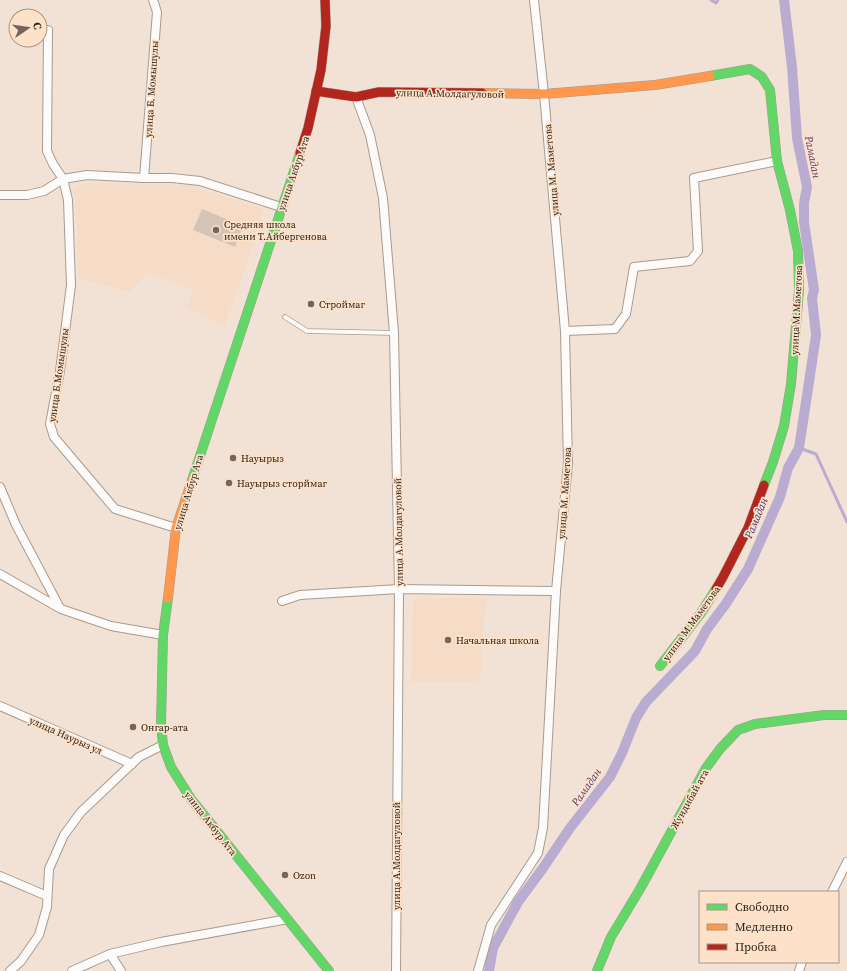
<svg xmlns="http://www.w3.org/2000/svg" width="847" height="971" viewBox="0 0 847 971" font-family="'Source Serif 4',serif">
	<style>
		.built { fill: #f6dcc7 }
		.lines { fill: none; stroke-linecap: round; stroke-linejoin: round }
		.stream { stroke: #baacd0; stroke-width: 3 }
		.canal { stroke: #baacd0; stroke-width: 10 }
		.building { fill: #d4c4b6 }
		.lane-casing { stroke: #a79b91; stroke-width: 5.5 }
		.street-casing { stroke: #a79b91; stroke-width: 10 }
		.fast-casing { stroke: #a79b91; stroke-width: 10 }
		.slow-casing { stroke: #a79b91; stroke-width: 10 }
		.jam-casing { stroke: #a79b91; stroke-width: 10 }
		.lane { stroke: #fdfbf9; stroke-width: 4 }
		.street { stroke: #fdfbf9; stroke-width: 8 }
		.fast { stroke: #63d668; stroke-width: 9 }
		.slow { stroke: #ff974d; stroke-width: 9 }
		.jam { stroke: #b3261e; stroke-width: 9 }
		.poi-dot { fill: #72655b; stroke: #fde1c9; stroke-width: 1.5 }
		.labels { text-anchor: middle; stroke-width: 3.5; stroke-linejoin: round; paint-order: stroke }
		.street-label { font-size: 10px; fill: #2d221a; stroke: #fde1c9 }
		.poi-label { font-size: 10px; fill: #2d221a; stroke: #fde1c9; text-anchor: start }
		.water-label { font-size: 11px; font-style: italic; fill: #4c387d; stroke: #fde1c9 }
	</style>
	<rect width="100%" height="100%" fill="#f1e2d5"/>
	<!-- built -->
	<g class="built">
		<polygon points="88,183 187,185 264,209 246,265 225,326 186,308 194,291 148,272 129,292 79,278 74,188"/>
		<polygon points="413,598 486,598 480,681 411,682"/>
	</g>
	<g class="lines">
		<!-- stream -->
		<g class="stream">
			<polyline points="711,0 716,3 718,0"/>
			<polyline points="799,448 816,454 847,522"/>
		</g>
		<!-- canal -->
		<polyline class="canal" points="489,971 493,948 518,902 543,868 570,828 610,777 622,753 636,718 646,702 695,651 707,629 725,605 748,569 780,497 788,468 799,448 812,362 816,335 812,298 814,290 804,222 804,203 807,187 797,138 792,67 784,0"/>
	</g>
	<!-- building -->
	<polygon class="building" points="202,209 243,226 235,247 193,230"/>
	<g class="lines">
		<!-- lane casing -->
		<g class="lane-casing">
			<polyline id="lane" points="285,317 307,331 394,333"/>
		</g>
		<!-- street casing -->
		<g class="street-casing">
			<g id="street">
				<polyline points="48,30 47,151 53,164 63,179 68,200 71,285 60,371 50,424 54,437 115,509 176,528"/>
				<polyline points="356,97 370,135 383,198 394,333 399,589 396,971"/>
				<polyline points="144,178 157,12 153,0"/>
				<polyline points="0,195 27,195 44,191 63,179 87,175 144,178 172,178 200,181 281,207"/>
				<polyline points="565,331 615,329 626,314 634,267 690,261 698,251 694,178 777,161"/>
				<polyline points="0,487 16,525 60,608"/>
				<polyline points="0,574 61,609 111,626 163,635"/>
				<polyline points="282,601 300,595 399,589 556,591"/>
				<polyline points="0,706 132,764"/>
				<polyline points="0,876 47,896"/>
				<polyline points="832,892 847,862"/>
				<polyline points="110,954 121,971"/>
				<polyline points="10,971 21,961 39,935 47,907 49,869 64,835 81,812 139,757 163,745"/>
				<polyline points="72,971 110,954 161,942 288,919"/>
				<polyline points="478,971 491,925 538,853 543,828 556,591 568,463 565,331 544,94 534,0"/>
				<polyline points="799,971 802,962"/>
			</g>
		</g>
		<!-- fast casing -->
		<g class="fast-casing">
			<g id="fast">
				<polyline points="710,76 750,69 762,77 770,90 777,161 790,210 798,251 799,290 791,384 784,426 773,462 764,485"/>
				<polyline points="192,480 300,153"/>
				<polyline points="168,598 163,635 161,725 163,745 171,767 191,799 329,971"/>
				<polyline points="660,666 701,613 716,589"/>
				<polyline points="597,971 611,937 640,889 706,768 720,749 738,730 755,724 824,715 847,715"/>
			</g>
		</g>
		<!-- slow casing -->
		<g class="slow-casing">
			<g id="slow">
				<polyline points="482,93 544,94 655,85 710,76"/>
				<polyline points="168,598 176,528 192,480"/>
			</g>
		</g>
		<!-- jam casing -->
		<g class="jam-casing">
			<g id="jam">
				<polyline points="316,91 356,97 379,92 482,93"/>
				<polyline points="300,153 308,128 321,70 326,26 325,0"/>
				<polyline points="716,589 723,577 748,528 764,485"/>
			</g>
		</g>
		<!-- lane -->
		<use href="#lane" class="lane"/>
		<!-- street -->
		<use href="#street" class="street"/>
		<!-- fast -->
		<use href="#fast" class="fast"/>
		<!-- slow -->
		<use href="#slow" class="slow"/>
		<!-- jam -->
		<use href="#jam" class="jam"/>
	</g>
	<!-- markers -->
	<g class="poi-dot">
		<circle cx="216" cy="230" r="4"/>
		<circle cx="311" cy="304" r="4"/>
		<circle cx="233" cy="458" r="4"/>
		<circle cx="229" cy="483" r="4"/>
		<circle cx="448" cy="640" r="4"/>
		<circle cx="133" cy="727" r="4"/>
		<circle cx="285" cy="875" r="4"/>
	</g>
	<g class="labels">
		<!-- street labels -->
		<g class="street-label">
			<text transform="translate(151 89) rotate(-86)" y="4">улица Б. Момышулы</text>
			<text transform="translate(450 93) rotate(1)" y="4">улица А.Молдагуловой</text>
			<text transform="translate(551 170) rotate(-95)" y="4">улица М. Маметова</text>
			<text transform="translate(293 173) rotate(-71)" y="4">улица Акбур Ата</text>
			<text transform="translate(796 310) rotate(-87)" y="4">улица М.Маметова</text>
			<text transform="translate(58 375) rotate(-82)" y="4">улица Б.Момышулы</text>
			<text transform="translate(188 492) rotate(-73)" y="4">улица Акбур Ата</text>
			<text transform="translate(564 493) rotate(-86)" y="4">улица М. Маметова</text>
			<text transform="translate(398 532) rotate(-91)" y="4">улица А.Молдагуловой</text>
			<text transform="translate(691 623) rotate(-54)" y="4">улица М.Маметова</text>
			<text transform="translate(66 735) rotate(24)" y="4">улица Наурыз ул</text>
			<text transform="translate(689 799) rotate(-61)" y="4">Жундибай ата</text>
			<text transform="translate(211 823) rotate(52)" y="4">улица Акбур Ата</text>
			<text transform="translate(396 856) rotate(-90)" y="4">улица А.Молдагуловой</text>
		</g>
		<!-- poi labels -->
		<g class="poi-label">
			<text x="224" y="228">Средняя школа<tspan x="224" dy="12">имени Т.Айбергенова</tspan></text>
			<text x="319" y="308">Строймаг</text>
			<text x="241" y="462">Науырыз</text>
			<text x="237" y="487">Науырыз сторймаг</text>
			<text x="456" y="644">Начальная школа</text>
			<text x="141" y="731">Онгар-ата</text>
			<text x="293" y="879">Ozon</text>
		</g>
		<!-- water labels -->
		<g class="water-label">
			<text transform="translate(813 157) rotate(79)" y="4">Рамадан</text>
			<text transform="translate(756 518) rotate(-67)" y="4">Рамадан</text>
			<text transform="translate(586 787) rotate(-55)" y="4">Рамадан</text>
		</g>
	</g>
	<!-- legend -->
	<rect x="699" y="891" width="140" height="72" fill="#fde1c9" stroke="#aa9583"/>
	<rect x="707" y="904" width="20" height="6" fill="#63d668" stroke="#aa9583"/>
	<text x="735" y="911" font-size="12" fill="#2d221a">Свободно</text>
	<rect x="707" y="924" width="20" height="6" fill="#ff974d" stroke="#aa9583"/>
	<text x="735" y="931" font-size="12" fill="#2d221a">Медленно</text>
	<rect x="707" y="944" width="20" height="6" fill="#b3261e" stroke="#aa9583"/>
	<text x="735" y="951" font-size="12" fill="#2d221a">Пробка</text>
	<!-- north arrow -->
	<g transform="translate(28 28) rotate(77)"><circle r="19" fill="#fde1c9" stroke="#aa9583"/>
	<path d="M0-3L7 15L0 10L-7 15Z" fill="#72655b"/>
	<text y="-6" font-size="11" font-weight="bold" text-anchor="middle" fill="#2d221a">С</text>
	</g>
</svg>
